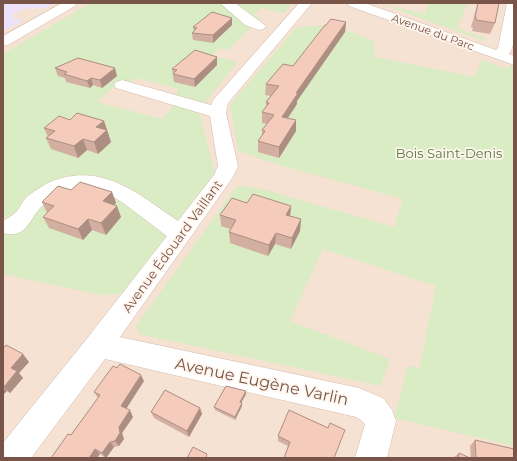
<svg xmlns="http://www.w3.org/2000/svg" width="517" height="461" viewBox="0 0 517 461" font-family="Montserrat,sans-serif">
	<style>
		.residential { fill: #f6e2d3 }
		.education { fill: #eee2fa }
		.green { fill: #d9ecc3; fill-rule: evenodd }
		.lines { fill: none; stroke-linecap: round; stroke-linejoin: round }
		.minor-casing { stroke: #d3b9ad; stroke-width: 1 }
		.minor { fill: #fff; fill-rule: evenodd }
		.wall { fill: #d3afa1 }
		.shaded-wall { fill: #ac8e83 }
		.building { fill: #f5cbbb; stroke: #ac8e83 }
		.labels { text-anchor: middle; stroke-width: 3.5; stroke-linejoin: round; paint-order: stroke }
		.far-street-label { font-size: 11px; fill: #795449; stroke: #fff6ed }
		.park-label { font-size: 13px; fill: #56793d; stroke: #fff6ed }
		.street-label { font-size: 13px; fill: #795449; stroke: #fff6ed }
		.near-street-label { font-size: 16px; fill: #795449; stroke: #fff6ed }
	</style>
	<rect width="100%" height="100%" fill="#fef1e6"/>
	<!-- residential -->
	<rect class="residential" x="3" y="3" width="511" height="455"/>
	<!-- education -->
	<polygon class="education" points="3,3 55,3 46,8 24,9 11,16 23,21 3,31"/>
	<!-- green -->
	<g class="green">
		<path d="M91,3h201l-8,10 -23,-5 -7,8 7,2 -33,32 -8,-2 -8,8 26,6 -39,48 16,64 -94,120 -20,1 -98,-21v-52l3,-5 -3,-1v-162zM136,78l43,11 -5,6 7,3 -19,21 -65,-17 24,-21 9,3z"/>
		<polygon points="379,3 424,14 429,3 468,3 457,28 485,38 487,42"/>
		<polygon points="334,25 374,41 375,57 474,77 482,60 506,69 514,63 514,446 394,418 408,365 419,369 436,286 323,249 290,321 390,359 381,386 139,334 136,326 237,186 259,188 394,227 403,199 275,164 238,151 230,105 297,27"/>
	</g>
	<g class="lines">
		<!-- minor casing -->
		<g class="minor-casing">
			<g id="minor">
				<polygon points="62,3 77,3 75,6 8,45 3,46 3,36"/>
				<polygon points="220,3 235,3 266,26 264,29 259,30 245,25"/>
				<path d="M299,3h13l-84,100 -2,10 12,53 -5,11 -113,160 239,51 24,10 9,12 4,11 -9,37h-32l10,-34 -4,-4 -5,-3 -251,-58 -74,99h-28v-15l86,-107 78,-100c-18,-13 -46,-37 -65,-45 -21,-9 -44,2 -60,15 -12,11 -15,34 -39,27v-12c4,-3 9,-5 13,-9 5,-5 7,-13 13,-17 6,-4 14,-10 21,-13 52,-21 88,12 128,39l36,-46 4,-9 -8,-50 -94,-28 -2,-3 2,-3 6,-2 89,25 3,-6z"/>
				<path d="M347,3h18l131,47 2,-2 9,-45h7c0,13 3,42 -5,51l5,2v9l-165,-59z"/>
			</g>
		</g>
		<!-- minor -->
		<use href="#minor" class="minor"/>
	</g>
	<!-- wall -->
	<g class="wall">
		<polygon points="478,3 499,3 495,23 490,34 472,31 473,28 471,27"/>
		<polygon points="346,22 345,32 297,101 297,104 288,118 296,131 279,158 258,152 258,141 262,136 262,130 267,124 262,123 262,112 266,107 266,102 271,96 265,95 266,84 293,66 326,25"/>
		<polygon points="232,25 213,43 193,40 192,33 194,31 193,27"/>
		<polygon points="217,57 217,65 195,87 174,82 172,69"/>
		<polygon points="55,68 117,76 102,88 93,85 90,88 66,82 65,78 58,76"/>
		<polygon points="70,120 104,121 111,142 98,154 87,150 78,158 51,149 46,138 48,137 44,128"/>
		<polygon points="71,190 112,192 116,203 114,205 121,217 106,235 92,230 83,240 49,228 43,217 47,213 42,202"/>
		<polygon points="247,203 291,206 290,216 301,219 300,231 291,249 275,244 268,256 230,243 229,232 230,229 221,226 220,215"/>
		<polygon points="3,349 29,362 19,373 23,378 10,393 7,391 3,395"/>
		<polygon points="144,381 126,409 133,417 122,433 124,439 119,446 114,447 106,458 100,454 71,435 98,398 94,392"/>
		<polygon points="246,394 241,403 242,406 235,420 215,410 214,407"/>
		<polygon points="200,408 202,414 189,437 154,418 151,412"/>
		<polygon points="278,436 334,458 284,458 288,446 278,441"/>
		<polygon points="475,440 514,458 471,458 470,446"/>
		<polygon points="459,453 470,458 453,458"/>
	</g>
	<!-- shaded-wall -->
	<g class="shaded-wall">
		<polygon points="232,18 232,25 213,43 213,35"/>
		<polygon points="346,22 345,32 297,101 297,104 281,128 282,117 296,93"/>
		<polygon points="217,57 217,65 195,87 194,79"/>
		<polygon points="115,68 117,76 102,88 100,80"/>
		<polygon points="91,78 93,85 90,88 87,81"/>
		<polygon points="296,120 296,131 279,158 279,147"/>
		<polygon points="104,121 111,142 98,154 94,142 96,127"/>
		<polygon points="83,139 87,150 78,158 74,146"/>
		<polygon points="112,192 116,203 107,212 103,201"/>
		<polygon points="117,206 121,217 106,235 101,223"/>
		<polygon points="291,206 290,217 286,215"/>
		<polygon points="88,219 92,230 83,240 78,229"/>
		<polygon points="301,219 300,231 291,249 292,238"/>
		<polygon points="276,233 275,244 268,256 269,245"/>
		<polygon points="23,354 29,362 19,373 23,378 10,393 4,387 11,368"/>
		<polygon points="141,375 144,381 124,412 121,406"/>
		<polygon points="3,387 7,391 3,395"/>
		<polygon points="246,391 246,394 240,405 240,402"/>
		<polygon points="242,403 242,406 235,420 235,417"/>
		<polygon points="200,408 202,414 189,437 187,431"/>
		<polygon points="130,410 133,417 122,433 124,439 119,446 115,441 119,427"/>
		<polygon points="110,442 114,447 106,458 102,453"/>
		<polygon points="95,449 100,454 97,458 89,458"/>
	</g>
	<!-- building -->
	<g class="building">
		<polygon points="478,3 499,3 495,23 476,20 476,17 475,17"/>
		<polygon points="212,12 232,18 213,35 192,33 197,28 193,27"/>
		<polygon points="331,19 346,22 296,93 298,93 282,117 296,120 279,147 258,141 265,131 262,130 274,115 262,112 269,103 266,102 279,86 266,84 283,64 293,66 325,25 326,25"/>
		<polygon points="195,50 217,57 194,79 173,74 177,70 172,69"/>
		<polygon points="78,58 115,68 100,80 91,78 87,81 64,74 67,72 55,68"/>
		<polygon points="77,113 104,121 96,127 107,130 94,142 83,139 74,146 46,138 55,131 44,128 59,116 70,120"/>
		<polygon points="80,182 112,192 103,201 117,206 101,223 88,219 78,229 43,217 54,206 42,202 58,186 71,190"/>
		<polygon points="253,194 291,206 286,215 301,219 292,238 276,233 269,245 229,232 236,220 220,215 232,198 247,203"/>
		<polygon points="6,345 23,354 11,368 17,371 4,387 3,386 3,349"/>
		<polygon points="120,364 141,375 121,406 130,410 119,427 120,433 115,441 110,442 102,453 95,449 89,458 51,458 68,434 71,435 100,395 94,392 113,366 117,368"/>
		<polygon points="226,386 246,391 240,402 242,403 235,417 214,407"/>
		<polygon points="165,390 200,408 187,431 151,412"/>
		<polygon points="289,410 328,428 330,423 345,430 334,458 326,458 323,457 322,458 284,458 290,442 278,436"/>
		<polygon points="475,440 514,449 514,458 476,458"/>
		<polygon points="193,447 207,454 206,458 187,458"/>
		<polygon points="459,453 470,458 458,458"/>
	</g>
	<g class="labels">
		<!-- far-street labels -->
		<g class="far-street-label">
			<text transform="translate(433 32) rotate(20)" y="4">Avenue du Parc</text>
		</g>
		<!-- park labels -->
		<g class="park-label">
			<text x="449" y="158">Bois Saint-Denis</text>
		</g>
		<!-- street labels -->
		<g class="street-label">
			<text transform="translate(172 246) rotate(-54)" y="5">Avenue Édouard Vaillant</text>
		</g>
		<!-- near-street labels -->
		<g class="near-street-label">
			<text transform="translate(262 381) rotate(12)" y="6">Avenue Eugène Varlin</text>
		</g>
	</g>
	<!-- border -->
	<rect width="517" height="461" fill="none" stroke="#795449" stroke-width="8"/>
</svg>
